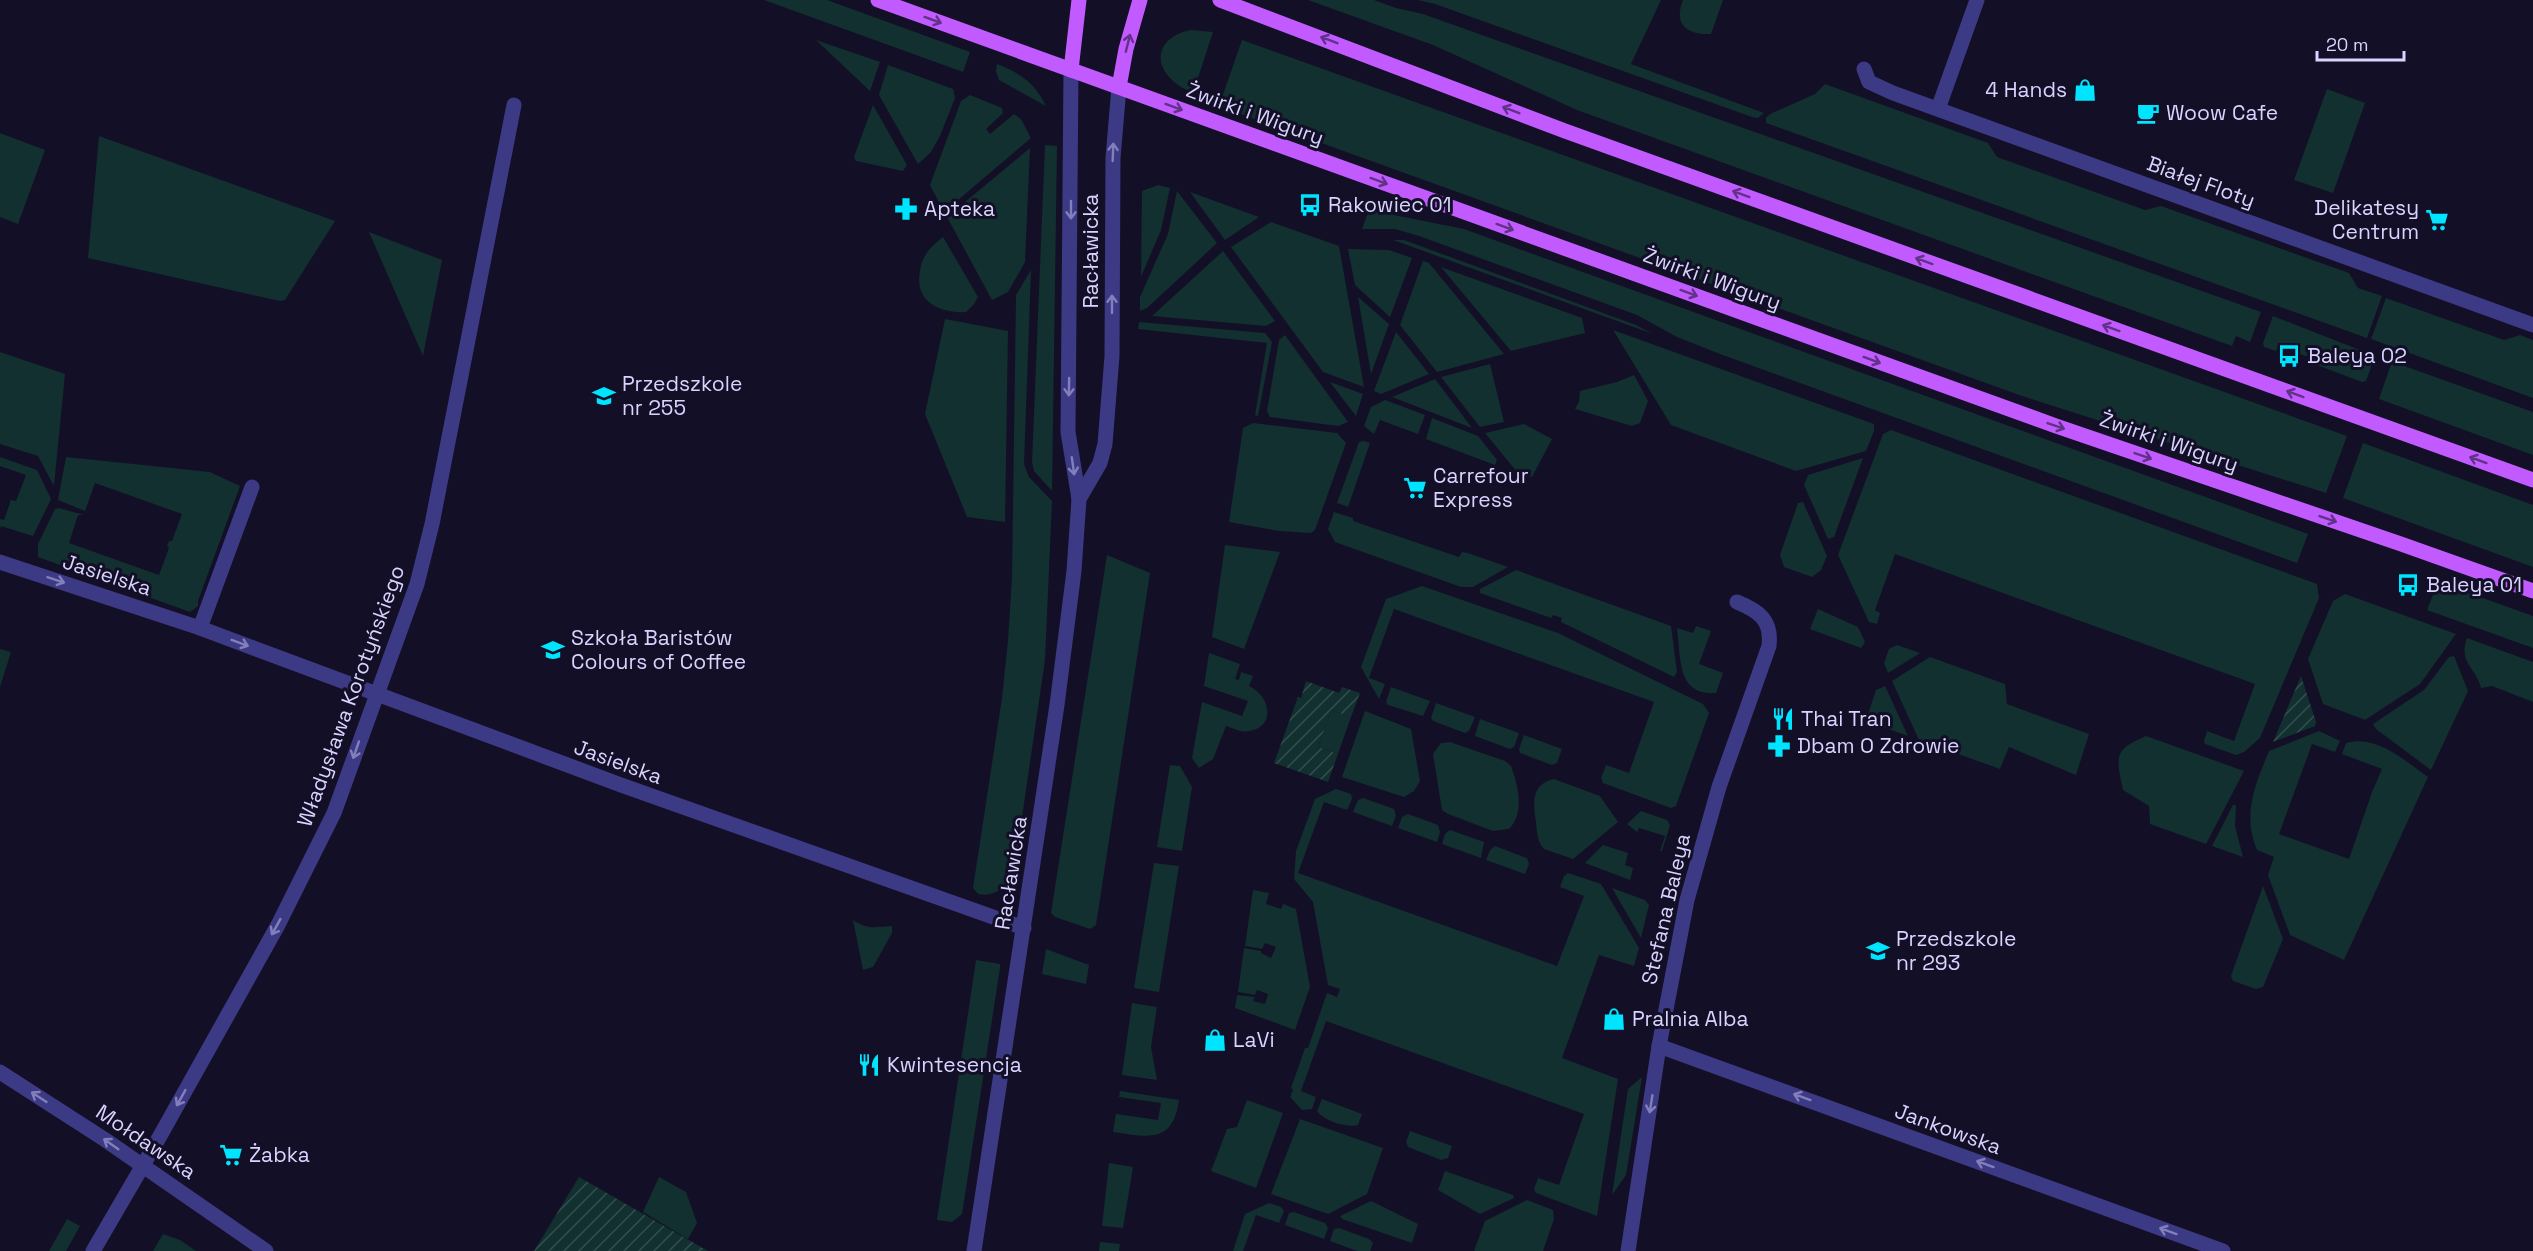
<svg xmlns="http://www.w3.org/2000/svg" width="2533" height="1251" viewBox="0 0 2533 1251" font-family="'Space Grotesk',sans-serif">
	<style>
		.green { fill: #12302f }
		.garden { fill: url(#garden-furrows) }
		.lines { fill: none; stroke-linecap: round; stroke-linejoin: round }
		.minor { stroke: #3d3a85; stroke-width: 15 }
		.major { stroke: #c25bff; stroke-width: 15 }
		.oneway { stroke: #623188 }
		.oneway2 { stroke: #837fbc }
		.labels { text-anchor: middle; stroke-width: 6; stroke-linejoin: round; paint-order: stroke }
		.poi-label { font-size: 21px; fill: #d9d4ff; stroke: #130f26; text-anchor: start }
		.street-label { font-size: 21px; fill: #d9d4ff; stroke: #130f26 }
	</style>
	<defs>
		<pattern id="garden-furrows" width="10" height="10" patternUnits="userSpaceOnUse" patternTransform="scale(1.5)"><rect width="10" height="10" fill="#12302f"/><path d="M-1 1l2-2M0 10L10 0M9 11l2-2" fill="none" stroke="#344d4e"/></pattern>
	</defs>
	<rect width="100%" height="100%" fill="#130f26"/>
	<!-- green -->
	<g class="green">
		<polygon points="764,0 827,0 970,52 963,72"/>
		<polygon points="1308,0 1374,0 1396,8 1423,14 2261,312 2250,342 2236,336 2232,346 1577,110 1433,45"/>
		<polygon points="1418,0 1661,0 1631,64 1764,113 1758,118 1752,117 1435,4"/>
		<path d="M1683,0h40l-12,34c-24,1 -38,-9 -28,-34z"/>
		<path d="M1191,30l22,2 -20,61c-9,-4 -18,-9 -24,-16 -19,-22 -3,-43 22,-47z"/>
		<polygon points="816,40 880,62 870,91"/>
		<polygon points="1242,40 2347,436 2326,493 2022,396 1219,106"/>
		<path d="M997,64c23,9 38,19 49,42l-47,-26 -3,-9z"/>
		<polygon points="888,65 953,89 955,98 940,136 931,152 918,164 879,95"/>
		<polygon points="1825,84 1988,143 1997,157 2145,210 2161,206 2349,273 2358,288 2382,296 2367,338 1766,123 1766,118 1770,114 1815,94"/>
		<polygon points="2327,89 2365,103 2333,193 2294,180"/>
		<polygon points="970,95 1002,108 1003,113 986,129 990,134 1014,114 1021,119 1031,138 944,212 930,185 961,101"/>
		<polygon points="873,105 907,165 903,171 856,161 854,157"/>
		<polygon points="0,133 45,150 18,224 0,217"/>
		<polygon points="99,136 335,221 285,300 280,301 88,258"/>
		<polygon points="1045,145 1057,146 1052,491 1034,471 1032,462"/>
		<polygon points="1030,148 1025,262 1008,292 992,300 947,217"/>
		<polygon points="1158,185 1170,188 1161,230 1141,277 1142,191"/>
		<polygon points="1177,191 1217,243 1147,308 1140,311 1140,297 1168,234"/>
		<polygon points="1190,192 1259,217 1225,240"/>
		<polygon points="1369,210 1464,229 2308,534 2297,563 1720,354 1677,337 1637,315 1419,236 1395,229 1362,229"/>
		<polygon points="1271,222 1339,246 1364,387 1323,372 1231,247"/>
		<polygon points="369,232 442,260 423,356"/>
		<path d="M943,237l35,60 -4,7 -8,8c-27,2 -52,-11 -46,-41 1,-8 4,-15 9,-21 4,-5 9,-9 14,-13z"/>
		<polygon points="1393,240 1404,240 1636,325 1653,334"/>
		<polygon points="1348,249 1389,250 1412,258 1390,317 1355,285"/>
		<polygon points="1223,251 1275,321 1266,326 1152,316"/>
		<polygon points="1423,261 1429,263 1504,354 1437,372 1400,325"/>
		<polygon points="1441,267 1582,318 1585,333 1511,351"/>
		<path d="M1031,270l-7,194 5,13 23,24 -7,159 -30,205c-4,18 -17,33 -37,29l-5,-6 29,-190 6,-58 4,-62 4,-283z"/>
		<polygon points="1358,297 1389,324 1371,374"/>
		<polygon points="2386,298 2504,340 2520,335 2533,340 2533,398 2371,339"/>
		<polygon points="2273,316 2375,356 2366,381 2362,382 2309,362 2311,358 2278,346 2276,351 2264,347 2263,343"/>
		<polygon points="945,319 1008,331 1005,522 967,517 925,414"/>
		<polygon points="1139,322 1265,333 1272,342 1258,416 1255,415 1267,343 1138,329"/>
		<polygon points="1613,330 1874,424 1874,431 1866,451 1796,471 1671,425"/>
		<polygon points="1396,332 1429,374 1381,394 1374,391"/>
		<polygon points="1285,335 1348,422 1338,426 1270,417 1267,411 1279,340"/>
		<polygon points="0,352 65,374 54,486 38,456 0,444"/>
		<polygon points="2396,363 2533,412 2533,455 2379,399 2391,364"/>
		<polygon points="1490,364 1504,422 1480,427 1441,377"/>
		<polygon points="1634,375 1648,401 1640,423 1632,426 1575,409 1579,402 1580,391 1617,382"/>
		<polygon points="1435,379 1472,428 1392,397"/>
		<polygon points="1330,382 1363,394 1356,416"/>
		<polygon points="1385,400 1425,415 1418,434 1380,420 1374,434 1364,426 1371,407"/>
		<polygon points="1432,418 1478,436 1497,460 1495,465 1426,439"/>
		<polygon points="1253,423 1337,433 1346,443 1315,530 1311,533 1279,531 1229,522 1243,428"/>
		<polygon points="1524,424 1552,439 1532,477 1517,472 1485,433"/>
		<polygon points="1891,430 2317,584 2319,598 2260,738 2244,752 2236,755 2205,744 2204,741 2207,731 2234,741 2255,684 1895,554 1875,610 1880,613 1877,624 1869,622 1838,555 1883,434"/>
		<polygon points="1364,441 1370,443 1348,507 1337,503 1359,442"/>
		<polygon points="2363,443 2533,505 2533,567 2343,498"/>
		<polygon points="0,457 37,470 51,499 33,536 1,526 0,529 0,519 4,520 11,500 16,501 26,475 0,466"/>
		<polygon points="66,457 210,472 240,486 198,601 198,606 190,612 38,557 38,544 55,509 59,508 84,515 78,515 69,543 159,575 169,548 167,546 169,541 172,541 182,514 95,483 85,511 58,500"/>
		<polygon points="1863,458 1834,537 1828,539 1804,485 1808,475"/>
		<polygon points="1803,502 1827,556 1821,570 1812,577 1784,567 1780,555 1798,503"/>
		<polygon points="1334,512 1353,518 1353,521 1459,557 1462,552 1468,553 1508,567 1473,587 1461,587 1335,542 1328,529"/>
		<polygon points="1225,545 1280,552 1244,649 1212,637"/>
		<polygon points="1107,555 1150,573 1096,925 1090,929 1055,917 1051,913"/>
		<polygon points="1516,570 1671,626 1677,672 1674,677 1561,622 1562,618 1553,615 1551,618 1480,593 1480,589"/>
		<polygon points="2438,582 2533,616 2533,648 2427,610"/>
		<polygon points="1422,586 1558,633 1703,704 1709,713 1676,806 1671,808 1603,783 1601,778 1606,765 1629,773 1654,702 1394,609 1369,678 1385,684 1379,699 1361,667 1386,599"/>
		<polygon points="2345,594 2456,634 2420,684 2365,720 2323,704 2308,659 2333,601"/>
		<polygon points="1818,609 1858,627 1865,642 1861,648 1810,629"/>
		<path d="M1696,626l15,5 -12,33 24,9 -7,20c-40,3 -35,-37 -39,-65l16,5z"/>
		<path d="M2467,638l66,24v40l-41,-16 -11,2c-5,-21 -23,-25 -14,-50z"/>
		<polygon points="1897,645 1920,653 1888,673 1884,663 1889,649"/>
		<polygon points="0,649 11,652 0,687"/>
		<path d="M1209,653l31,11 -5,15 4,1 2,-8 12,4 -4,10c22,10 27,41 0,45 -8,2 -16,-3 -23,-5l-13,33 -14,9 -7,-10 10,-56 40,14 6,-15 -44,-15z"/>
		<polygon points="2454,656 2468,691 2431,770 2376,729 2373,724 2424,690 2449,657"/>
		<polygon points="1930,657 2005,684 2007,704 2089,734 2076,775 2009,747 2000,769 1919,740 1892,681"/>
		<polygon points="1885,686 1908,736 1872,723 1873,720 1867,717 1876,690"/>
		<polygon points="1391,687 1430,701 1423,716 1388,705 1386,702"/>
		<polygon points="1436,703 1475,717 1469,731 1465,733 1433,721 1431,718"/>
		<polygon points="1331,710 1351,717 1338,754 1318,747"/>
		<polygon points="1365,711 1411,729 1420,781 1414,791 1404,797 1342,777"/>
		<polygon points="1480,719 1519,733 1514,747 1510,749 1475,736"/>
		<path d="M2319,731l21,10 -5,11 -23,-8 -33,90 70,25 23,-67 10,-23 -40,-15 4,-11c30,-9 58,17 82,34l-84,183 -54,-25 -22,-60 6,-18 -17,-7c-15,-36 -2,-65 12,-99z"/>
		<polygon points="1524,735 1562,749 1557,763 1552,765 1520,753 1519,749"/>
		<path d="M2146,736l98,35 -38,73 -56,-20 -1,-18 -26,-16c-7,-34 -10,-40 23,-54z"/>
		<path d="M1450,742l55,19 6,5c7,19 14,47 -2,63l-16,2 -45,-17 -6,-4 -9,-56 8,-11z"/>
		<polygon points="1170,765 1180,766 1192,787 1182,851 1157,847"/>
		<path d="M1554,779l46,17 18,26 -45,37 -29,-10c-7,-7 -7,-17 -8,-27 -3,-19 -5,-38 18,-43z"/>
		<polygon points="1336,789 1351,794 1352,799 1347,810 1324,802 1298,873 1557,966 1584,896 1560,887 1564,876 1568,873 1601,884 1639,948 1634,966 1599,955 1562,1058 1618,1079 1597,1216 1536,1193 1534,1189 1538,1178 1559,1185 1584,1114 1326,1021 1301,1091 1316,1097 1312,1109 1302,1110 1290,1097 1293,1090 1291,1088 1305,1048 1308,1048 1327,993 1337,997 1340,989 1328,985 1313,902 1294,879 1296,851 1315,799"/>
		<polygon points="1363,798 1394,809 1396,816 1392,826 1353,812 1358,800"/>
		<polygon points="2233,805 2236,805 2235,826 2243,857 2212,846"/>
		<polygon points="1641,811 1667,820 1670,825 1662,851 1660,851 1665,836 1639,828 1637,832 1627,824"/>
		<polygon points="1408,814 1438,825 1440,832 1437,842 1398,828 1402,817"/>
		<polygon points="1450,830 1484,842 1481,858 1442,844 1445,834"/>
		<polygon points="1603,845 1628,853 1625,865 1633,868 1630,880 1585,863"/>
		<polygon points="1495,846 1527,858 1529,864 1525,874 1486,860 1490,850"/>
		<polygon points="1154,863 1179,866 1159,992 1134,988"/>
		<polygon points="2263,886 2283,939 2263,987 2256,989 2233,981 2231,976"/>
		<polygon points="1612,888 1645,900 1649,905 1641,938"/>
		<polygon points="1253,890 1269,893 1266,904 1281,909 1283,904 1296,909 1310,987 1295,1030 1235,1008 1237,995 1255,997 1253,1001 1265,1004 1268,994 1257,990 1255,995 1238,992 1244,948 1261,951 1261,953 1271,958 1276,947 1265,943 1262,949 1245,946"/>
		<path d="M853,920c14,10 23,7 39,6v7l-19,34 -10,3z"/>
		<polygon points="1046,949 1089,965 1086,984 1042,974"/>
		<polygon points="976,960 1000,964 1000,968 962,1214 952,1222 937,1220"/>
		<polygon points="1132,1003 1157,1007 1151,1047 1157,1080 1122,1075"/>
		<polygon points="1642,1077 1626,1175 1612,1195 1628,1089"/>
		<path d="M1120,1091l59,9c-6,44 -31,37 -66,32l3,-18 42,6 3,-17 -42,-6z"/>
		<path d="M1322,1099l40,15 -4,11c-11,3 -34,-4 -41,-14z"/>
		<polygon points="1247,1100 1283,1113 1256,1188 1211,1171 1227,1129 1237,1127"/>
		<polygon points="1300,1119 1383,1148 1367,1194 1328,1214 1271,1194"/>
		<polygon points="1410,1131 1452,1146 1448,1158 1441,1160 1408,1147 1406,1142"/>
		<polygon points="1109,1163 1133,1167 1123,1228 1102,1226"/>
		<polygon points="1445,1171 1513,1195 1514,1198 1480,1214 1438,1190"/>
		<polygon points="659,1177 686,1192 697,1223 688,1239 643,1212"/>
		<polygon points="1527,1200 1553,1210 1554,1219 1543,1251 1474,1251 1485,1221"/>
		<polygon points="1371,1201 1418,1224 1412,1243 1342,1219 1340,1216"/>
		<polygon points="1269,1203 1281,1207 1284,1211 1279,1223 1256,1215 1243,1251 1233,1251 1245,1214"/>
		<polygon points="1294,1212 1325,1223 1328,1228 1324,1239 1285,1225 1289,1213"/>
		<polygon points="67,1219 80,1226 66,1251 49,1251"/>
		<polygon points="1339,1228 1369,1239 1373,1243 1370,1251 1357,1251 1330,1241 1334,1229"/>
		<polygon points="163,1234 180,1240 196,1251 153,1251"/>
		<polygon points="1100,1242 1120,1244 1119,1251 1099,1251"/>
	</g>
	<!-- garden -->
	<g class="garden">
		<polygon points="2301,676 2316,722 2315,726 2273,742"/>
		<polygon points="1306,681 1339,693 1342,687 1360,693 1351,717 1331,710 1318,747 1338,754 1328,782 1274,763 1298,697 1301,698"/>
		<polygon points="579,1177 708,1251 534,1251"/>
	</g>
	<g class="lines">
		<!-- minor -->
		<g class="minor">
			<polyline points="1864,69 1869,82 1893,93 2533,325"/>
			<polyline points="1938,109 1977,0"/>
			<polyline points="1079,499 1100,463 1105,444 1112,356 1113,158 1119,87"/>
			<polyline points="0,562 200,628 621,785 1024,928"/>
			<polyline points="200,628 252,487"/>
			<polyline points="1659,1046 2223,1251"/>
			<polyline points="0,1072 104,1139 266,1251"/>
			<polyline points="93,1251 160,1136 278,925 334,813 417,584 432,524 514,105"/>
			<polyline points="974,1251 1057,705 1074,571 1079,499 1068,432 1071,70"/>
			<path d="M1628,1251l31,-205 28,-146 32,-113 50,-141c3,-26 -10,-35 -32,-44"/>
		</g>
		<!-- major -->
		<g class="major">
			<polyline points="878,0 2056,426 2401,544 2533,591"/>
			<polyline points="1220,0 1565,131 2533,480"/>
			<polyline points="1071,70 1079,0"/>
			<polyline points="1119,87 1126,49 1140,0"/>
		</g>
	</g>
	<!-- one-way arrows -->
	<defs><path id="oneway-shaft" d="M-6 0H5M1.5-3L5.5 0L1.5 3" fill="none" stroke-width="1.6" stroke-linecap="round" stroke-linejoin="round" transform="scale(1.5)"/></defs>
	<g class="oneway">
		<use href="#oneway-shaft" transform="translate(933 20) rotate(20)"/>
		<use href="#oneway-shaft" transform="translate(1329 40) rotate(-159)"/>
		<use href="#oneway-shaft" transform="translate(1128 43) rotate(-76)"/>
		<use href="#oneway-shaft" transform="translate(1174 107) rotate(20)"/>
		<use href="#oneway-shaft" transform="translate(1511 110) rotate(-159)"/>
		<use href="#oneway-shaft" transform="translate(1379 181) rotate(20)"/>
		<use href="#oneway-shaft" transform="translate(1741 194) rotate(-160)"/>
		<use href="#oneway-shaft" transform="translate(1505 227) rotate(20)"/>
		<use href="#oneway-shaft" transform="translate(1924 261) rotate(-160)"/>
		<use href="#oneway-shaft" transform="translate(1689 293) rotate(20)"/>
		<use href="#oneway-shaft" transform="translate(2111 328) rotate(-160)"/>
		<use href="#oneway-shaft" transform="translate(1872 360) rotate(20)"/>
		<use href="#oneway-shaft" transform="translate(2295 394) rotate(-160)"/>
		<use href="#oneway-shaft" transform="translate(2056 426) rotate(19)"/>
		<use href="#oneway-shaft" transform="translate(2143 456) rotate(19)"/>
		<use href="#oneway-shaft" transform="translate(2478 460) rotate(-160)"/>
		<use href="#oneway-shaft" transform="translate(2328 519) rotate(19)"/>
	</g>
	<g class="oneway2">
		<use href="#oneway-shaft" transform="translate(1113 152) rotate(-88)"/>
		<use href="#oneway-shaft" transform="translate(1071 210) rotate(90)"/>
		<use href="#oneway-shaft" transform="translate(1112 304) rotate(-90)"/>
		<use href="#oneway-shaft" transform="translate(1069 387) rotate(91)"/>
		<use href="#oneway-shaft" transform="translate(1073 466) rotate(82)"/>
		<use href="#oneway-shaft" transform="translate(56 580) rotate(18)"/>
		<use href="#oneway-shaft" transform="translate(240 643) rotate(20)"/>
		<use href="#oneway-shaft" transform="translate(356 750) rotate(109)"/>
		<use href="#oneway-shaft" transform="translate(276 927) rotate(119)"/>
		<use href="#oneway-shaft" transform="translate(39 1097) rotate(-147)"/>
		<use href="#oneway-shaft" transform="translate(1802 1097) rotate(-160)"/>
		<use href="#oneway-shaft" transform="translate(181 1098) rotate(119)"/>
		<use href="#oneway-shaft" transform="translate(1651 1104) rotate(99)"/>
		<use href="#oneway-shaft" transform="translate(111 1144) rotate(-145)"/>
		<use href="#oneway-shaft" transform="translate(1985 1164) rotate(-160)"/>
		<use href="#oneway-shaft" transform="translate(2168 1231) rotate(-160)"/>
	</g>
	<!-- icons -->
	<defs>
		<g id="shop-bare" transform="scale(1.8)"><path d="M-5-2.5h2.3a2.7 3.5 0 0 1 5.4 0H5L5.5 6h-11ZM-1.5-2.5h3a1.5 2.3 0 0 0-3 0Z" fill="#00e5ff" stroke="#130f26" stroke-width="2.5" paint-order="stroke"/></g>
		<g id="cafe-bare" transform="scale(1.8)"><path d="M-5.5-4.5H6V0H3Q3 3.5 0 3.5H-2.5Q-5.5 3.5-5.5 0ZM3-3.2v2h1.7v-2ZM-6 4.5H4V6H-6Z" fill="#00e5ff" stroke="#130f26" stroke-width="2.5" paint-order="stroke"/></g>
		<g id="bus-bare" transform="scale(1.8)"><path d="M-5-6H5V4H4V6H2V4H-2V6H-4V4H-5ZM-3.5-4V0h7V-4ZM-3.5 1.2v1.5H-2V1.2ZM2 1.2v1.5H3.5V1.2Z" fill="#00e5ff" stroke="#130f26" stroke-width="2.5" paint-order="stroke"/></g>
		<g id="pharmacy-bare" transform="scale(1.8)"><path d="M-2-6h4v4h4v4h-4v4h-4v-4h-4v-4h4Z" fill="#00e5ff" stroke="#130f26" stroke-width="2.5" paint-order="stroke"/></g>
		<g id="supermarket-bare" transform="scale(1.8)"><path d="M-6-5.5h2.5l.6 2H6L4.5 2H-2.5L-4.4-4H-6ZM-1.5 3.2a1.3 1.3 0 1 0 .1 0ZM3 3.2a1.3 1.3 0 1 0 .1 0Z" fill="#00e5ff" stroke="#130f26" stroke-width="2.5" paint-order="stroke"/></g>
		<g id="school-bare" transform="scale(1.8)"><path d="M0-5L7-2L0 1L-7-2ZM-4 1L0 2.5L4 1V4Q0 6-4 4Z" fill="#00e5ff" stroke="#130f26" stroke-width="2.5" paint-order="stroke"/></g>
		<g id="restaurant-bare" transform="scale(1.8)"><path d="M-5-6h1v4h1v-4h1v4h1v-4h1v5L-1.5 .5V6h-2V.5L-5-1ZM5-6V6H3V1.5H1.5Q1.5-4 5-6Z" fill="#00e5ff" stroke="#130f26" stroke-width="2.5" paint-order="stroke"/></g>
	</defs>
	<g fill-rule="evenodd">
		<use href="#shop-bare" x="2085" y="90"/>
		<use href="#cafe-bare" x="2148" y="113"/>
		<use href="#bus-bare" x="1310" y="205"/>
		<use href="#pharmacy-bare" x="906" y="209"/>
		<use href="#supermarket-bare" x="2437" y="220"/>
		<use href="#bus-bare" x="2289" y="356"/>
		<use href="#school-bare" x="604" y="396"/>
		<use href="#supermarket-bare" x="1415" y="488"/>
		<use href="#bus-bare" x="2408" y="585"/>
		<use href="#school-bare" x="553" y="650"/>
		<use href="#restaurant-bare" x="1783" y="719"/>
		<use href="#pharmacy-bare" x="1779" y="746"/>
		<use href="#school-bare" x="1878" y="951"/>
		<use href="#shop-bare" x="1614" y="1019"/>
		<use href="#shop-bare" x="1215" y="1040"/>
		<use href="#restaurant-bare" x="869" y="1065"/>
		<use href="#supermarket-bare" x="231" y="1155"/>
	</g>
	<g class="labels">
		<!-- poi labels -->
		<g class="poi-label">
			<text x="2067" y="97" text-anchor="end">4 Hands</text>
			<text x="2166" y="120">Woow Cafe</text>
			<text x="1328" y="212">Rakowiec 01</text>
			<text x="2419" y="215" text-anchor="end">Delikatesy<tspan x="2419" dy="24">Centrum</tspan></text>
			<text x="924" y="216">Apteka</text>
			<text x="2307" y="363">Baleya 02</text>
			<text x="622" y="391">Przedszkole<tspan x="622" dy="24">nr 255</tspan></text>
			<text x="1433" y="483">Carrefour<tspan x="1433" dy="24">Express</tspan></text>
			<text x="2426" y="592">Baleya 01</text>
			<text x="571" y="645">Szkoła Baristów<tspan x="571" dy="24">Colours of Coffee</tspan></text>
			<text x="1801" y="726">Thai Tran</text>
			<text x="1797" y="753">Dbam O Zdrowie</text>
			<text x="1896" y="946">Przedszkole<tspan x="1896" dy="24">nr 293</tspan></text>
			<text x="1632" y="1026">Pralnia Alba</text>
			<text x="1233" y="1047">LaVi</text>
			<text x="887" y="1072">Kwintesencja</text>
			<text x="249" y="1162">Żabka</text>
		</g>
		<!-- street labels -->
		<g class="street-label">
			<text transform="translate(1255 114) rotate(20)" y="7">Żwirki i Wigury</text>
			<text transform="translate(2201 182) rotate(20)" y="7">Białej Floty</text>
			<text transform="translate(1091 251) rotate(-90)" y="7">Racławicka</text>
			<text transform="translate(1712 279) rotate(20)" y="7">Żwirki i Wigury</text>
			<text transform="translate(2169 442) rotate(19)" y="7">Żwirki i Wigury</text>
			<text transform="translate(107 575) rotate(18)" y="7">Jasielska</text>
			<text transform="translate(351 696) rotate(-70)" y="7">Władysława Korotyńskiego</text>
			<text transform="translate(618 762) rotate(20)" y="7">Jasielska</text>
			<text transform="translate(1011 873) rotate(-81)" y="7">Racławicka</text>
			<text transform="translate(1666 909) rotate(-77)" y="7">Stefana Baleya</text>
			<text transform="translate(1948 1129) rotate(20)" y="7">Jankowska</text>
			<text transform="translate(146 1142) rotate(34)" y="7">Mołdawska</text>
		</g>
	</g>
	<!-- scale -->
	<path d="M2317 51v9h87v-9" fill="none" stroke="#d9d4ff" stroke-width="3"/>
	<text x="2326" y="51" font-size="18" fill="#d9d4ff" stroke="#130f26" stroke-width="4.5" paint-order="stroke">20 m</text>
</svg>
